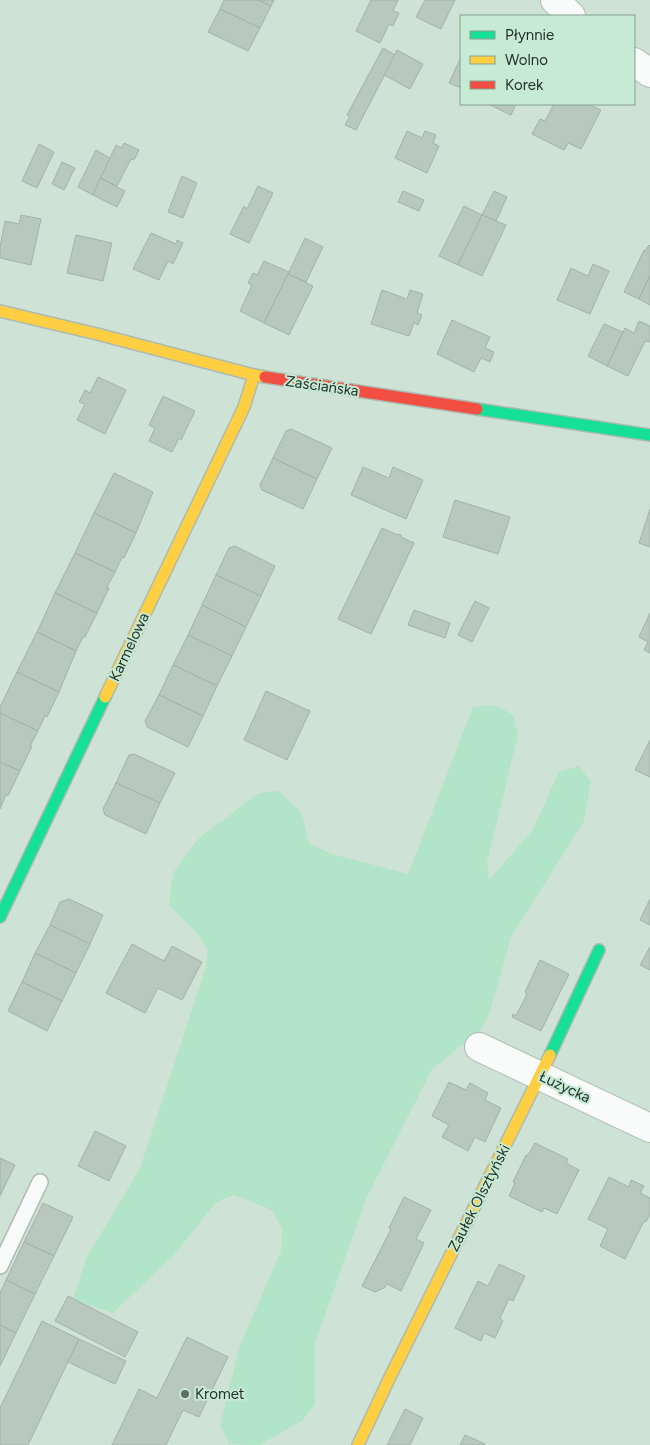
<svg xmlns="http://www.w3.org/2000/svg" width="650" height="1445" viewBox="0 0 650 1445" font-family="Figtree,sans-serif">
	<style>
		.green { fill: #b2e4c8 }
		.building { fill: #b9c8bf; stroke: #a4b2a9 }
		.lines { fill: none; stroke-linecap: round; stroke-linejoin: round }
		.lane-casing { stroke: #acbbb2; stroke-width: 18 }
		.street-casing { stroke: #acbbb2; stroke-width: 30 }
		.fast-casing { stroke: #acbbb2; stroke-width: 14 }
		.slow-casing { stroke: #acbbb2; stroke-width: 14 }
		.jam-casing { stroke: #acbbb2; stroke-width: 14 }
		.lane { stroke: #f8fbf9; stroke-width: 15 }
		.street { stroke: #f8fbf9; stroke-width: 28 }
		.fast { stroke: #16e098; stroke-width: 11 }
		.slow { stroke: #ffcf43; stroke-width: 11 }
		.jam { stroke: #f24e42; stroke-width: 11 }
		.poi-dot { fill: #606f66; stroke: #c7ead5; stroke-width: 2 }
		.labels { text-anchor: middle; stroke-width: 4; stroke-linejoin: round; paint-order: stroke }
		.street-label { font-size: 15px; fill: #243129; stroke: #c7ead5 }
		.poi-label { font-size: 15px; fill: #243129; stroke: #c7ead5; text-anchor: start }
	</style>
	<rect width="100%" height="100%" fill="#cfe2d6"/>
	<!-- green -->
	<polygon class="green" points="496,705 513,715 518,735 487,862 489,880 532,831 559,772 579,766 591,782 584,821 511,937 489,1015 479,1032 432,1069 366,1199 315,1343 315,1404 302,1421 259,1445 229,1444 220,1425 240,1345 281,1251 282,1229 272,1210 234,1195 216,1202 174,1255 113,1313 73,1300 86,1259 140,1168 205,970 208,950 197,933 169,905 173,873 198,839 259,793 279,791 301,812 309,843 329,853 408,874 473,707"/>
	<!-- building -->
	<g class="building">
		<polygon points="224,0 258,0 271,6 260,28 220,9"/>
		<polygon points="258,0 274,0 271,6"/>
		<polygon points="371,0 398,0 393,11 399,13 393,26 389,24 380,43 356,31"/>
		<polygon points="425,0 455,0 441,29 416,17"/>
		<polygon points="220,9 260,28 248,51 208,32"/>
		<polygon points="383,48 395,55 356,130 345,125 350,116 347,115"/>
		<polygon points="397,50 423,64 410,89 384,75"/>
		<polygon points="461,57 461,88 449,83"/>
		<polygon points="488,104 516,104 511,115"/>
		<polygon points="554,104 588,104 601,110 581,149 568,143 564,150 532,134 540,119 545,121"/>
		<polygon points="407,131 422,138 425,131 436,135 433,143 439,146 427,173 395,158"/>
		<polygon points="124,143 139,150 134,160 131,159 117,186 100,178 116,145 121,148"/>
		<polygon points="39,144 54,152 37,188 22,181"/>
		<polygon points="96,150 110,158 93,195 78,187"/>
		<polygon points="62,162 75,168 64,190 52,184"/>
		<polygon points="182,176 197,183 183,218 168,212"/>
		<polygon points="100,178 125,191 117,207 93,195"/>
		<polygon points="258,186 273,193 249,243 230,234 244,206 247,209"/>
		<polygon points="403,191 424,200 419,211 398,202"/>
		<polygon points="494,191 507,197 496,221 482,215"/>
		<polygon points="464,206 482,215 458,265 439,256"/>
		<polygon points="21,215 41,219 31,265 0,258 0,247 5,221 19,224"/>
		<polygon points="482,215 506,225 482,276 458,265"/>
		<polygon points="151,233 176,244 177,240 183,243 173,264 168,261 159,280 133,269"/>
		<polygon points="76,235 112,243 103,281 67,273"/>
		<polygon points="305,238 323,247 306,282 288,274"/>
		<polygon points="649,245 650,246 650,275 639,299 624,292 644,250 645,251"/>
		<polygon points="264,261 289,272 264,323 240,311 252,285 248,283 253,273 257,275"/>
		<polygon points="593,264 609,271 590,314 557,300 571,268 588,276"/>
		<polygon points="288,274 313,286 289,335 264,323"/>
		<polygon points="650,276 650,305 639,299"/>
		<polygon points="382,290 407,299 410,290 423,294 417,313 422,315 418,325 414,323 409,336 371,324"/>
		<polygon points="452,320 490,337 485,348 494,352 490,362 481,358 474,372 437,354"/>
		<polygon points="639,321 650,326 650,342 645,341 628,376 607,366 625,328 634,333"/>
		<polygon points="604,324 623,332 607,366 588,356"/>
		<polygon points="98,377 126,390 105,434 77,420 85,404 79,402 85,390 90,393"/>
		<polygon points="163,396 195,411 181,440 179,438 172,452 149,441 155,428 149,425"/>
		<polygon points="291,429 332,448 317,479 273,458 286,431"/>
		<polygon points="273,458 317,479 303,509 262,490 260,485"/>
		<polygon points="363,467 389,478 393,467 423,480 406,519 351,495"/>
		<polygon points="114,473 153,492 136,533 94,513"/>
		<polygon points="455,500 510,517 498,554 443,537"/>
		<polygon points="650,509 650,547 639,543"/>
		<polygon points="94,513 136,533 124,558 122,557 115,572 75,553"/>
		<polygon points="382,528 398,535 399,534 401,535 401,537 414,543 371,634 338,619"/>
		<polygon points="235,546 275,566 261,596 216,575 229,548"/>
		<polygon points="75,553 115,572 107,587 109,588 97,613 55,593"/>
		<polygon points="216,575 261,596 246,627 202,605"/>
		<polygon points="55,593 97,613 85,637 83,637 76,651 37,632"/>
		<polygon points="475,601 489,608 472,642 458,635"/>
		<polygon points="202,605 246,627 232,656 188,635"/>
		<polygon points="414,610 450,623 445,638 408,625"/>
		<polygon points="650,613 650,653 644,650 648,642 639,637"/>
		<polygon points="37,632 76,651 59,692 17,672"/>
		<polygon points="188,635 232,656 217,686 173,665"/>
		<polygon points="173,665 217,686 203,716 159,695"/>
		<polygon points="17,672 59,692 47,717 45,716 38,731 0,713 0,707"/>
		<polygon points="266,691 310,711 287,760 244,740"/>
		<polygon points="159,695 203,716 188,747 147,727 145,721"/>
		<polygon points="0,713 38,731 30,746 32,746 20,771 0,762"/>
		<polygon points="650,740 650,777 635,770"/>
		<polygon points="134,754 175,773 160,803 116,783 129,755"/>
		<polygon points="0,762 20,771 8,796 6,795 0,809"/>
		<polygon points="116,783 160,803 146,834 105,815 103,809"/>
		<polygon points="69,899 103,915 90,944 50,925 60,902"/>
		<polygon points="650,899 650,925 640,920"/>
		<polygon points="50,925 90,944 76,973 35,953"/>
		<polygon points="132,944 164,961 172,946 202,962 182,1000 158,988 145,1013 106,993"/>
		<polygon points="650,947 650,970 640,965"/>
		<polygon points="35,953 76,973 62,1001 22,982"/>
		<polygon points="540,960 569,974 541,1031 512,1017 513,1014 516,1016 527,994 525,992"/>
		<polygon points="22,982 62,1001 47,1031 8,1011"/>
		<polygon points="449,1082 466,1090 470,1083 488,1093 485,1100 501,1108 485,1142 475,1137 468,1151 442,1137 449,1125 432,1116"/>
		<polygon points="95,1131 126,1146 109,1181 78,1166"/>
		<polygon points="535,1143 568,1159 566,1163 579,1170 557,1214 544,1208 542,1212 509,1196 515,1183 513,1182 526,1155 528,1155"/>
		<polygon points="0,1158 15,1165 0,1196"/>
		<polygon points="609,1177 629,1187 631,1180 644,1186 640,1193 650,1198 650,1214 646,1222 644,1221 625,1259 600,1246 608,1229 588,1219"/>
		<polygon points="404,1197 431,1210 416,1239 424,1243 401,1291 387,1284 384,1288 375,1292 362,1286 391,1229 389,1228"/>
		<polygon points="43,1203 73,1217 54,1256 24,1242"/>
		<polygon points="24,1242 54,1256 35,1294 6,1280"/>
		<polygon points="499,1264 525,1276 513,1301 509,1299 500,1318 503,1321 495,1338 484,1333 481,1341 455,1328 478,1281 488,1286"/>
		<polygon points="6,1280 35,1294 16,1333 0,1325 0,1293"/>
		<polygon points="68,1296 138,1332 125,1357 55,1321"/>
		<polygon points="42,1321 79,1339 28,1445 0,1445 0,1408"/>
		<polygon points="0,1325 16,1333 0,1366"/>
		<polygon points="187,1337 228,1357 199,1417 183,1410 166,1445 112,1445 139,1389 157,1398"/>
		<polygon points="79,1339 126,1361 115,1384 68,1362"/>
		<polygon points="405,1409 423,1418 410,1445 387,1445"/>
		<polygon points="465,1435 485,1444 484,1445 460,1445"/>
	</g>
	<g class="lines">
		<!-- lane casing -->
		<g class="lane-casing">
			<polyline id="lane" points="0,1266 40,1182"/>
		</g>
		<!-- street casing -->
		<g class="street-casing">
			<g id="street">
				<polyline points="555,0 571,16"/>
				<polyline points="634,62 650,73"/>
				<polyline points="479,1047 650,1128"/>
			</g>
		</g>
		<!-- fast casing -->
		<g class="fast-casing">
			<g id="fast">
				<polyline points="477,409 650,435"/>
				<polyline points="0,917 105,697"/>
				<polyline points="550,1055 599,950"/>
			</g>
		</g>
		<!-- slow casing -->
		<g class="slow-casing">
			<g id="slow">
				<polyline points="0,311 97,334 254,375 265,377"/>
				<polyline points="105,697 244,407 254,375"/>
				<polyline points="358,1445 390,1377 550,1055"/>
			</g>
		</g>
		<!-- jam casing -->
		<g class="jam-casing">
			<polyline id="jam" points="265,377 477,409"/>
		</g>
		<!-- lane -->
		<use href="#lane" class="lane"/>
		<!-- street -->
		<use href="#street" class="street"/>
		<!-- fast -->
		<use href="#fast" class="fast"/>
		<!-- slow -->
		<use href="#slow" class="slow"/>
		<!-- jam -->
		<use href="#jam" class="jam"/>
	</g>
	<!-- markers -->
	<circle class="poi-dot" cx="185" cy="1394" r="5"/>
	<g class="labels">
		<!-- street labels -->
		<g class="street-label">
			<text transform="translate(322 386) rotate(8)" y="5">Zaściańska</text>
			<text transform="translate(129 647) rotate(-65)" y="5">Karmelowa</text>
			<text transform="translate(565 1087) rotate(25)" y="5">Łużycka</text>
			<text transform="translate(479 1198) rotate(-63)" y="5">Zaułek Olsztyński</text>
		</g>
		<!-- poi labels -->
		<g class="poi-label">
			<text x="195" y="1399">Kromet</text>
		</g>
	</g>
	<!-- legend -->
	<rect x="460" y="15" width="175" height="90" fill="#c7ead5" stroke="#86a090"/>
	<rect x="470" y="31" width="25" height="8" fill="#16e098" stroke="#86a090"/>
	<text x="505" y="40" font-size="15" fill="#243129">Płynnie</text>
	<rect x="470" y="56" width="25" height="8" fill="#ffcf43" stroke="#86a090"/>
	<text x="505" y="65" font-size="15" fill="#243129">Wolno</text>
	<rect x="470" y="81" width="25" height="8" fill="#f24e42" stroke="#86a090"/>
	<text x="505" y="90" font-size="15" fill="#243129">Korek</text>
</svg>
